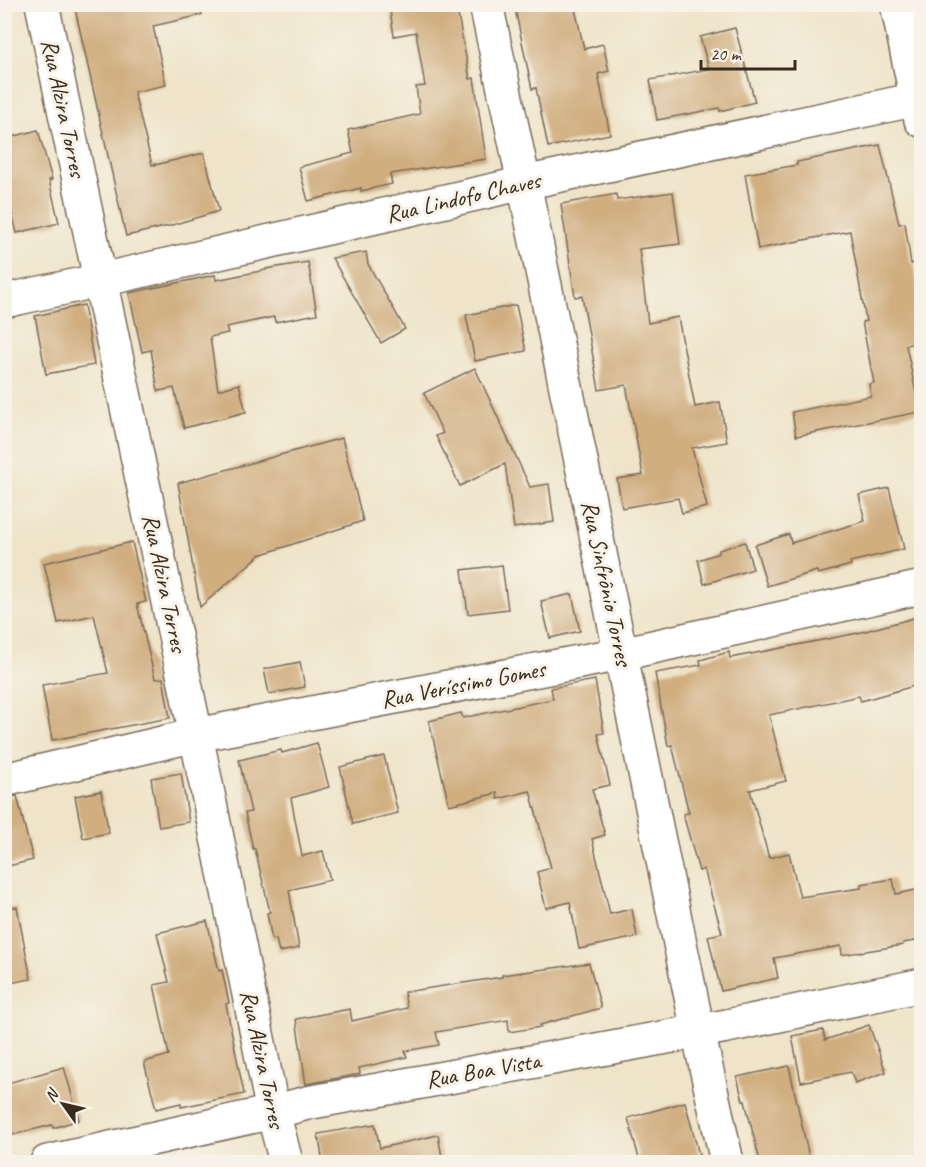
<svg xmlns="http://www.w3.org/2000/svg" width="926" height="1167" viewBox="0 0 926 1167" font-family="Caveat,sans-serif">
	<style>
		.building { fill: #d0ae80 }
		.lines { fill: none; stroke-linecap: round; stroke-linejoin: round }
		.minor-casing { stroke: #7a6b5a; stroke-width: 36 }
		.secondary-casing { stroke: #7a6b5a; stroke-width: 36 }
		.minor { stroke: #fff; stroke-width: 33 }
		.secondary { stroke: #fff; stroke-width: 33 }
		.labels { text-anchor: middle; stroke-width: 6; stroke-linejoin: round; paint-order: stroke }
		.street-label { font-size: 24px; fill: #3b2a1e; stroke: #f7f3e8 }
	</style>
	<rect width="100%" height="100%" fill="#f7f3e8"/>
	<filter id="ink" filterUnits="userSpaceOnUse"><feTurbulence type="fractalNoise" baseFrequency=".0167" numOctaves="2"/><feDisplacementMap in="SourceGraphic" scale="12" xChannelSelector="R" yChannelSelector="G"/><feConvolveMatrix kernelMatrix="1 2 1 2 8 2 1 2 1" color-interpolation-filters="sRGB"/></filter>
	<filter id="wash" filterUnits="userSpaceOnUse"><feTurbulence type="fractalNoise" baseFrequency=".008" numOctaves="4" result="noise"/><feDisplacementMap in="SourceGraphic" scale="24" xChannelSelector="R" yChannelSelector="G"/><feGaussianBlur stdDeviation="1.35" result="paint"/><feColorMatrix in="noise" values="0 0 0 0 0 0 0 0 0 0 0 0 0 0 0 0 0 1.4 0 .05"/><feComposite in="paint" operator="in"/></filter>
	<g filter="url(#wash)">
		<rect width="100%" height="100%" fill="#efe4c9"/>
		<g id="blocks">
			<!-- building -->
			<g class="building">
				<polygon points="74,4 201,4 202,15 153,26 166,85 134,92 152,165 155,164 155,165 204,153 219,211 169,226 126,236"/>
				<polygon points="389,4 456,4 470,79 474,78 486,159 390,174 392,184 361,191 361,188 308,201 299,167 353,153 348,130 420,114 416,87 425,86 416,32 394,36"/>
				<polygon points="514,4 574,4 584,49 603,44 609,71 598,74 610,134 548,147 536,88 532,89"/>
				<polygon points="735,28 755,102 720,111 719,108 657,120 650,80 709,69 700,37"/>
				<polygon points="38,130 52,180 49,180 59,223 17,233 4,180 4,139"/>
				<polygon points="880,145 899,224 905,223 911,264 914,263 921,307 921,342 906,345 920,412 796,436 792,412 871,396 869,384 874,383 862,322 866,321 850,231 758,249 745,174 797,165 797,162"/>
				<polygon points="673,192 680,244 639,249 648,323 678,317 695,407 720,402 727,442 692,448 707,507 682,513 678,498 622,508 617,479 643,475 626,385 599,390 582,296 575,297 561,204 616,194 617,200"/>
				<polygon points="366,252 368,264 405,329 381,343 332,258"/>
				<polygon points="308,262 317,314 275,322 274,317 226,327 228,333 210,337 218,390 239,384 246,412 184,428 174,388 158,391 151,350 142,352 129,293 215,275 216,280 266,270 266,269"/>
				<polygon points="84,305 94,365 46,374 35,316"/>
				<polygon points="516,305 526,351 475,361 466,315"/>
				<polygon points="475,368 530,487 549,484 554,522 514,528 505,464 460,486 436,436 443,433 424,393"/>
				<polygon points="342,438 363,521 260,555 200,607 178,483"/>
				<polygon points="889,488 904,549 850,562 851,565 818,574 817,571 767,586 755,545 789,534 791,543 865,521 859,495"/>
				<polygon points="132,542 146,602 137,604 155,679 163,678 170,718 52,740 42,685 108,673 94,615 58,623 44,563"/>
				<polygon points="745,542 753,569 704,584 698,560 719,553 719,550"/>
				<polygon points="502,565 508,609 468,614 462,570"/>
				<polygon points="572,594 580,631 550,638 541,601"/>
				<polygon points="921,616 921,684 861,701 859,696 769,715 786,781 750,790 769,858 789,853 800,897 861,888 861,884 893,879 896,894 921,889 921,940 903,943 903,945 842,955 841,946 774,958 778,978 721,991 708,936 722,933 704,869 699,871 683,814 689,813 672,745 668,746 655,673 701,665 700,660 729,652 730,658 858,633"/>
				<polygon points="300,662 305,687 269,694 264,669"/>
				<polygon points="595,680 604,733 598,734 610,785 592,789 605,835 592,839 610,914 632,909 637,937 579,949 570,902 546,908 537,872 551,868 530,791 498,799 497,793 449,805 429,721 461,713 463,718 553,699 551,688"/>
				<polygon points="317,743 329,787 291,798 302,856 323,851 330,880 289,890 299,948 279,952 276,939 272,940 267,913 270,912 255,849 253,849 245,813 251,812 239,760 281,750 282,753"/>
				<polygon points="384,756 398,813 353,824 340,767"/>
				<polygon points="181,773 189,822 159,827 151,778"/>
				<polygon points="101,791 109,833 83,838 75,796"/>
				<polygon points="17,796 33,860 4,867 4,798"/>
				<polygon points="17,907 31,979 4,984 4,908"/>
				<polygon points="207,921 219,971 222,970 229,1003 226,1004 244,1094 181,1107 181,1103 156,1109 144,1062 169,1055 154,985 169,982 157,933"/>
				<polygon points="589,963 601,1008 540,1025 541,1027 509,1032 508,1020 436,1032 439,1045 405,1051 407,1057 359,1068 360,1074 306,1084 296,1019 350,1009 352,1021 407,1008 404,992 502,977 502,975"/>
				<polygon points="869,1025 886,1072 855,1083 851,1072 801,1082 792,1036 823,1030 825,1040"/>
				<polygon points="789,1066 810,1162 760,1162 745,1101 743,1101 737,1077"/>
				<polygon points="64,1067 79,1120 53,1128 52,1125 4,1137 4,1084"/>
				<polygon points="685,1102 701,1162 640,1162 628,1118"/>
				<polygon points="375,1124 380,1148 438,1135 443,1162 323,1162 318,1134"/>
			</g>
		</g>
	</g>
	<g filter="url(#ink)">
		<use href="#blocks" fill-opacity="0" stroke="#7a6b5a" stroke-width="1.5"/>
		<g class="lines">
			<!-- minor casing -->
			<g class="minor-casing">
				<g id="minor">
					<polyline points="486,4 524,183 698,1031 727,1162"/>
					<polyline points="897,4 921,120"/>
					<polyline points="4,301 101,280 524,183 922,98"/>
					<polyline points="4,780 196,735 621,654 922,587"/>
					<polyline points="47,1162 273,1112 307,1103 727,1026 922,985"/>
				</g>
			</g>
			<!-- secondary casing -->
			<g class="secondary-casing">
				<polyline id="secondary" points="42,4 196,735 273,1112 286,1162"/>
			</g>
			<!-- minor -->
			<use href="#minor" class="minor"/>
			<!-- secondary -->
			<use href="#secondary" class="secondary"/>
		</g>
	</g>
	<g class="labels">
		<!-- street labels -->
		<g class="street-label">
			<text transform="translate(64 108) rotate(78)" y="8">Rua Alzira Torres</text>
			<text transform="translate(463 197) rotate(-13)" y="8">Rua Lindofo Chaves</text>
			<text transform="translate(165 583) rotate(78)" y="8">Rua Alzira Torres</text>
			<text transform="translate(607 583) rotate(78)" y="8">Rua Sinfrônio Torres</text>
			<text transform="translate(463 684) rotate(-11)" y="8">Rua Veríssimo Gomes</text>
			<text transform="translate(263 1059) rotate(78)" y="8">Rua Alzira Torres</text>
			<text transform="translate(483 1070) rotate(-10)" y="8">Rua Boa Vista</text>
		</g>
	</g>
	<!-- margin -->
	<rect width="926" height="1167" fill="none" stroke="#f7f3e8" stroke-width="24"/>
	<!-- north arrow -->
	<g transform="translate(63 1104) rotate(304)" stroke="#f7f3e8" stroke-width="4.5" paint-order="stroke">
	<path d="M0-4.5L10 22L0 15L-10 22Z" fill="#3b2a1e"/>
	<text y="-9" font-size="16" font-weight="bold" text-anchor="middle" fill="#3b2a1e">N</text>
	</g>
	<!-- scale -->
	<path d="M701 60v9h94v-9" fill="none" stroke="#3b2a1e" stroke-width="3"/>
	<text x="710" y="60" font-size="18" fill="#3b2a1e" stroke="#f7f3e8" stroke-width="4.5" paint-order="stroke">20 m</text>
</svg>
